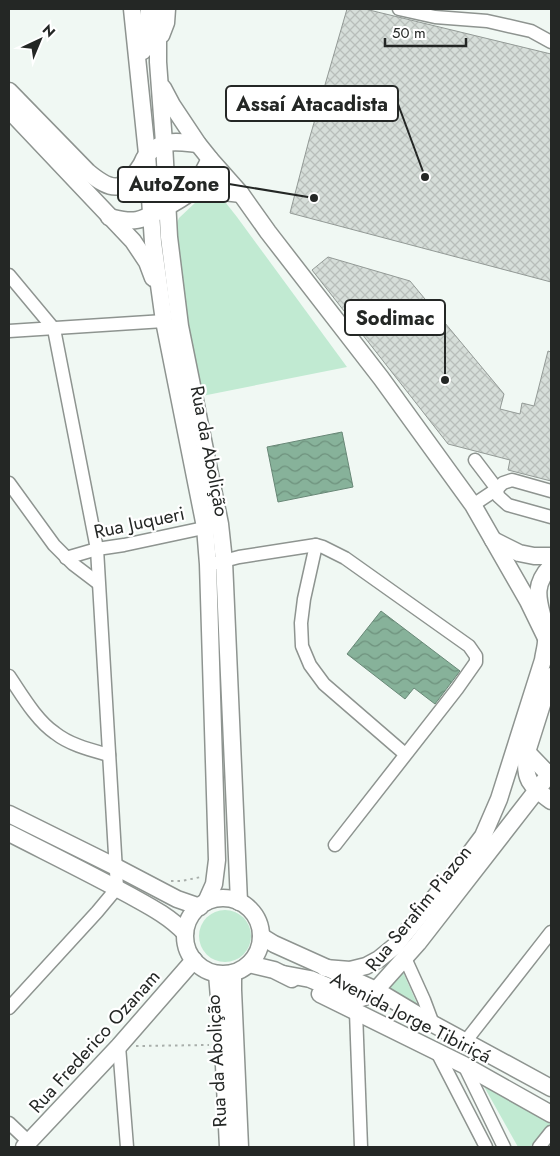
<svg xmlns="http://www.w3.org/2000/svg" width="560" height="1156" viewBox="0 0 560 1156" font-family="Jost,sans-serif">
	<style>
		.park { fill: #c1ead2 }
		.water { fill: url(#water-waves); stroke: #698877 }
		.building { fill: url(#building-cross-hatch); stroke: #939a96 }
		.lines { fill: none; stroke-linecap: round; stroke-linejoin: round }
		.minor-casing { stroke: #8e9490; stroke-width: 15 }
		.major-casing { stroke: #8e9490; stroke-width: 19 }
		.path { stroke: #a9afab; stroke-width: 2; stroke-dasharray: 2.5 4; stroke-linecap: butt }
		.minor { stroke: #fff; stroke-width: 12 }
		.major { stroke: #fff; stroke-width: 16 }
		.labels { text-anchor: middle; stroke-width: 4.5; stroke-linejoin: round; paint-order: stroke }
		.street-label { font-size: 19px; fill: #242725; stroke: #fff }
		.leader { fill: none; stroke: #242725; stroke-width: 2 }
		.callout-dot { fill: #242725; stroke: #fff; stroke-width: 2 }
		.callout { fill: #fff; stroke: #242725; stroke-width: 2 }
		.callout-label { font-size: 20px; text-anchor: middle; font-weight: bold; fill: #242725 }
	</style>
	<defs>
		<pattern id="water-waves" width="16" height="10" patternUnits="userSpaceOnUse" patternTransform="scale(1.25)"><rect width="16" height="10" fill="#87b29a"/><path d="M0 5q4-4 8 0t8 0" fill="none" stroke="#6e917d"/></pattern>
		<pattern id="building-cross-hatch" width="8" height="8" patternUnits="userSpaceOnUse" patternTransform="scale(1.25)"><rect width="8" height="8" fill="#d6ded9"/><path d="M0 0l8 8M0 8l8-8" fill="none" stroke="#b8beba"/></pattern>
	</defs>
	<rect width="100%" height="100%" fill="#f0f8f3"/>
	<!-- park -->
	<g class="park">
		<polygon points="222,198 237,217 347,367 197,397 171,236 179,218 197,201"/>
		<circle cx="225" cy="936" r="26"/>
		<polygon points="400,965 419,1008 383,986"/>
		<polygon points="482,1083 551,1121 551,1126 530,1147 518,1147"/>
	</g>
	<!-- water -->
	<g class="water">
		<polygon points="342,432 353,487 278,502 267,447"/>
		<polygon points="381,611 460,671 435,704 414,688 405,699 347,654"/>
	</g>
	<!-- building -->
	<g class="building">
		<polygon points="347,9 365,9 551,54 551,282 290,213 309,140"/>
		<polygon points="328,257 410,281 504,394 500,409 520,414 522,403 534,406 548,351 551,352 551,481 508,470 510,460 448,444 312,270"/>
	</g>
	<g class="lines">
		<!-- minor casing -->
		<g class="minor-casing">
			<g id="minor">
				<polyline points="399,9 435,17 487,21 531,31 551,42"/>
				<polyline points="163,36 168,23 169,9"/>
				<polyline points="9,275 54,329 97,549 117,888 97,912 9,1008"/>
				<polyline points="9,331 164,321"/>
				<polyline points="475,460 497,489 498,496 508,505 551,517"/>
				<polyline points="9,483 54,545 73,564 98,583"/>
				<polyline points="473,505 497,489 503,483 512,480 551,491"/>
				<polyline points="316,545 304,599 301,623 302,646 310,665 324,684 405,754"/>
				<polyline points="66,558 97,549 124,545 213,526"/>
				<polyline points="216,563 239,557 316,545 323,547 345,558 469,646 476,656 476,662 457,689 335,845"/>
				<path d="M9,676c13,19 27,44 46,57 15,12 36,17 54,22"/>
				<polyline points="405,958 424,1000 433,1024"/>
				<polyline points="356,1012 361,1147"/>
				<polyline points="465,1042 551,932"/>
				<polyline points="119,1046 127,1147"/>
				<polyline points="437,1052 486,1147"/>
				<polyline points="464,1065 504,1147"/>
				<polyline points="9,1123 29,1142 29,1147"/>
				<polyline points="539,1147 551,1132"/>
			</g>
		</g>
		<!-- major casing -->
		<g class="major-casing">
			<g id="major">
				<polyline points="132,9 147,154 153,242 164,321 205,527 208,564 217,860 214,884 206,902"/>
				<polyline points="161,9 158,42 158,62 164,143 169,237 180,326 220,524 224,561 239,902"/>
				<polyline points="143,51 149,9"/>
				<polyline points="163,88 172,105 198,144 210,159 241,194 268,232 381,378 473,505 528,601 546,638 551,653"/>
				<path d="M9,91l79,81c24,20 35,21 53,-7 2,-3 3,-8 6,-10 3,-4 11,-9 16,-11 10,-4 24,-1 35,0"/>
				<polyline points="9,110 133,241 147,262 153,278"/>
				<polyline points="189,192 215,191 241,194"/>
				<path d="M109,217c9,2 18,5 28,3 11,-2 44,-20 52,-27 8,-7 16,-25 21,-34"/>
				<polyline points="493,540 519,553 534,556 551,556"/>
				<path d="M551,676l-24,76c-4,28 3,33 24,49"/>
				<polyline points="527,752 551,777"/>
				<polyline points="9,814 116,867 177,899 200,907"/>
				<path d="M9,833c41,21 82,41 122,63 20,11 39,21 54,37"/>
				<circle cx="223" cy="936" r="38"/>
				<polyline points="261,936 274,944 376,990 433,1024 551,1088"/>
				<polyline points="249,964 274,970 292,979"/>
				<path d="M325,968l25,2 16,-4 13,-7 16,-13 70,-86 18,-24 16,-37 44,-139c1,-8 4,-16 3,-24 -2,-28 -19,-45 5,-70"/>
				<polyline points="233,973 233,990 240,1147"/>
				<polyline points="217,974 223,1045 228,1147"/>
				<polyline points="283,974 310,979 353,997 362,998 369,995 376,990 418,943 551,772"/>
				<polyline points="320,994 464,1065 551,1114"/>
				<polyline points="24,1147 119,1046 194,960"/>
			</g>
		</g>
		<!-- path -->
		<g class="path">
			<polyline points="171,881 181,881 201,877"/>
			<polyline points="136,1046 209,1045"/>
		</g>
		<!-- minor -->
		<use href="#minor" class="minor"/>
		<!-- major -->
		<use href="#major" class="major"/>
	</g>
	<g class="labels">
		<!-- street labels -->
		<g class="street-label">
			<text transform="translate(210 451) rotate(79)" y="7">Rua da Abolição</text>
			<text transform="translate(139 522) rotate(-12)" y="7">Rua Juqueri</text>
			<text transform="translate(418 908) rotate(-51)" y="7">Rua Serafim Piazon</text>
			<text transform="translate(411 1017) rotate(27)" y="7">Avenida Jorge Tibiriçá</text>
			<text transform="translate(94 1041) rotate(-48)" y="7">Rua Frederico Ozanam</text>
			<text transform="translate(216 1061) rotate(-93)" y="7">Rua da Abolição</text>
		</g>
	</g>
	<!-- callouts -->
	<path class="leader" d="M425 177L398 104M314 198L229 184M445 380L445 318"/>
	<g class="callout-dot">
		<circle cx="425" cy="177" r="5"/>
		<circle cx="314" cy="198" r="5"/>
		<circle cx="445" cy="380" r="5"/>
	</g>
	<g class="callout">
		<rect x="226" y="86" width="172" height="35" rx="5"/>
		<rect x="118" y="167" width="111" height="35" rx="5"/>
		<rect x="345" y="300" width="100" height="35" rx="5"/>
	</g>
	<g class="callout-label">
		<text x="312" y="111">Assaí Atacadista</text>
		<text x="174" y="191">AutoZone</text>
		<text x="395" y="325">Sodimac</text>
	</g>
	<!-- border -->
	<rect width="560" height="1156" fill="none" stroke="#242725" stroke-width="20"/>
	<!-- north arrow -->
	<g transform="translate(40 40) rotate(44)" stroke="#ffffff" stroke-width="4" paint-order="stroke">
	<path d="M0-4L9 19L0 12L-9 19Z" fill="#242725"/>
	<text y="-8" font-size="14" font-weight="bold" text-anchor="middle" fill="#242725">N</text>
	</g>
	<!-- scale -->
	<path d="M385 38v8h81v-8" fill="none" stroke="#242725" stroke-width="2.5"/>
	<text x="392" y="38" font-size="15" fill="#242725" stroke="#ffffff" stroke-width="4" paint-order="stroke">50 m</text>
</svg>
